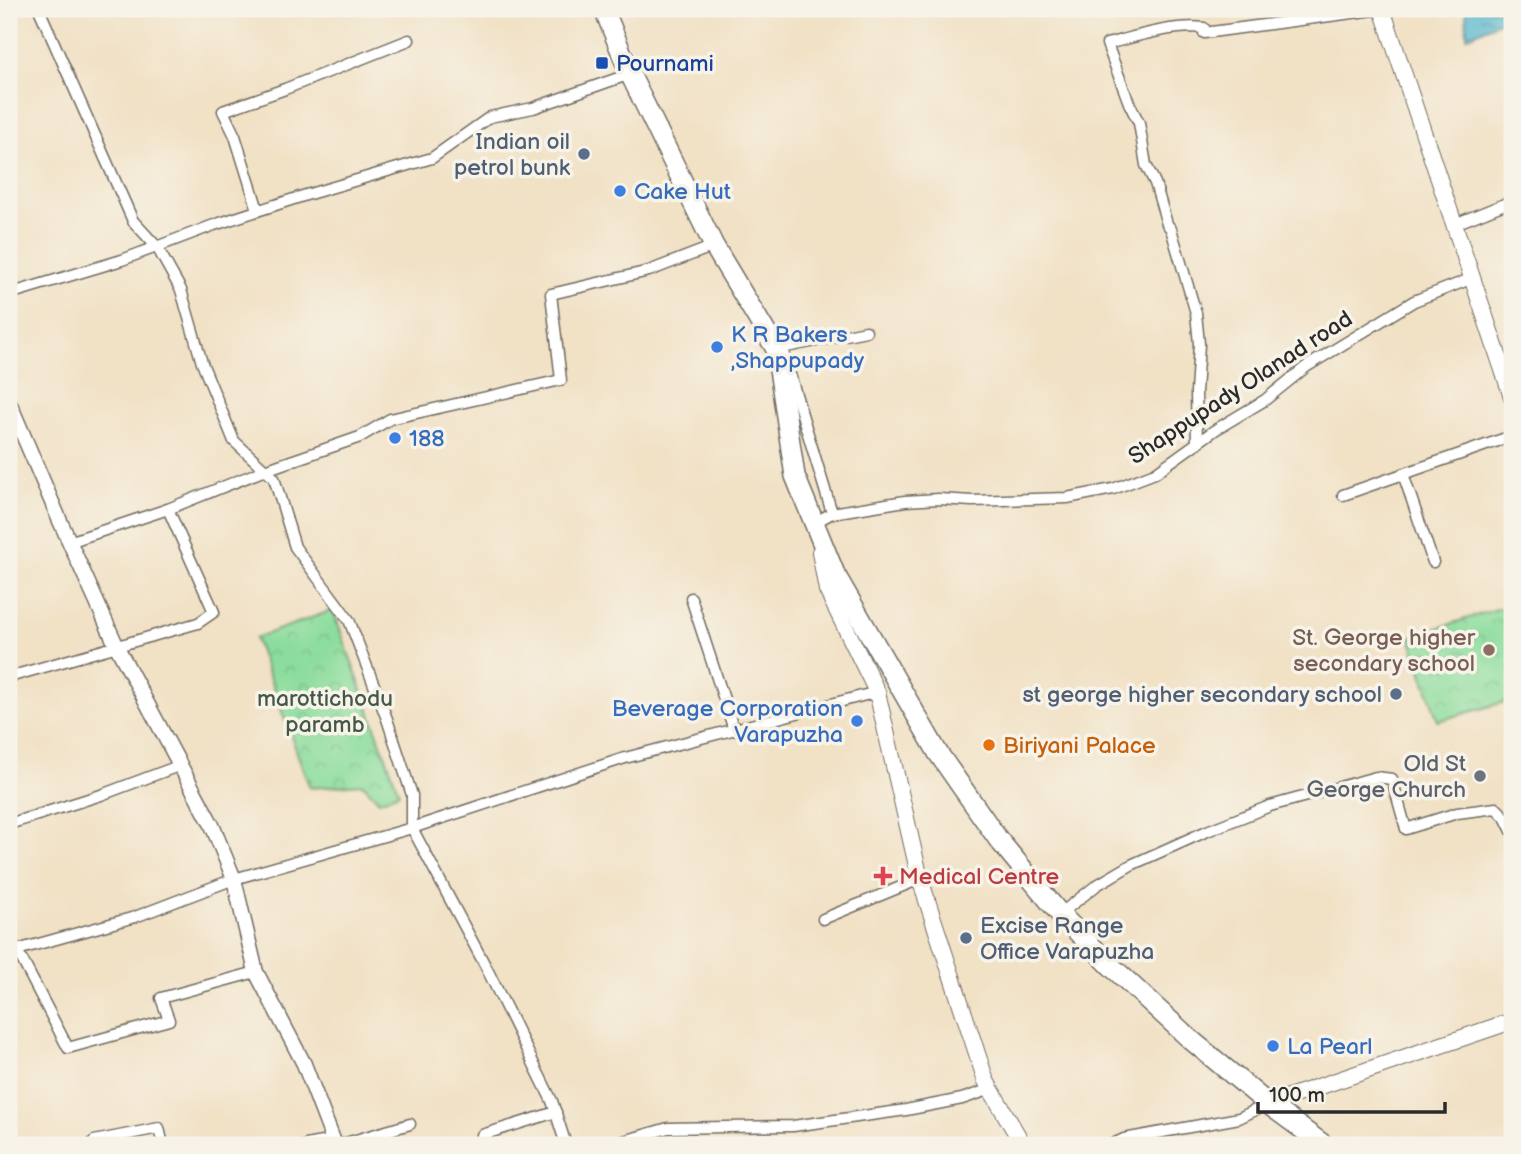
<svg xmlns="http://www.w3.org/2000/svg" width="1521" height="1154" viewBox="0 0 1521 1154" font-family="'Balsamiq Sans',sans-serif">
	<style>
		.park { fill: url(#park-crowns); stroke: #5c8464; stroke-width: 2 }
		.water { fill: url(#water-ripples); stroke: #3d707c; stroke-width: 2 }
		.lines { fill: none; stroke-linecap: round; stroke-linejoin: round }
		.minor-casing { stroke: #706b61; stroke-width: 13 }
		.tertiary-casing { stroke: #706b61; stroke-width: 17 }
		.secondary-casing { stroke: #706b61; stroke-width: 18 }
		.trunk-casing { stroke: #706b61; stroke-width: 22 }
		.minor { stroke: #fff; stroke-width: 10 }
		.tertiary { stroke: #fff; stroke-width: 14 }
		.secondary { stroke: #fff; stroke-width: 16 }
		.trunk { stroke: #fff; stroke-width: 19 }
		.transit-dot { fill: #1a4fb4; stroke: #f7f3e8; stroke-width: 2.5 }
		.service-dot { fill: #5c6f8a; stroke: #f7f3e8; stroke-width: 2.5 }
		.shop-dot { fill: #3f7fe0; stroke: #f7f3e8; stroke-width: 2.5 }
		.education-dot { fill: #8d6e63; stroke: #f7f3e8; stroke-width: 2.5 }
		.food-dot { fill: #e8710a; stroke: #f7f3e8; stroke-width: 2.5 }
		.worship-dot { fill: #6b7280; stroke: #f7f3e8; stroke-width: 2.5 }
		.health-dot { fill: #e0444e; stroke: #f7f3e8; stroke-width: 2.5 }
		.labels { text-anchor: middle; stroke-width: 7; stroke-linejoin: round; paint-order: stroke }
		.transit-label { font-size: 23px; fill: #164399; stroke: #f7f3e8; text-anchor: start }
		.service-label { font-size: 23px; fill: #4e5e75; stroke: #f7f3e8; text-anchor: end }
		.shop-label { font-size: 23px; fill: #366cbe; stroke: #f7f3e8; text-anchor: start }
		.street-label { font-size: 23px; fill: #2b2b2b; stroke: #f7f3e8 }
		.education-label { font-size: 23px; fill: #785e54; stroke: #f7f3e8; text-anchor: end }
		.park-label { font-size: 23px; fill: #435848; stroke: #f7f3e8 }
		.food-label { font-size: 23px; fill: #c56008; stroke: #f7f3e8; text-anchor: start }
		.worship-label { font-size: 23px; fill: #5b616d; stroke: #f7f3e8; text-anchor: end }
		.health-label { font-size: 23px; fill: #be3a42; stroke: #f7f3e8; text-anchor: start }
	</style>
	<defs>
		<pattern id="park-crowns" width="20" height="18" patternUnits="userSpaceOnUse" patternTransform="scale(1.75)"><rect width="20" height="18" fill="#8cdd9d"/><path d="M2 6a3 3 0 1 1 6 0M12 15a3 3 0 1 1 6 0" fill="none" stroke="#79be87"/></pattern>
		<pattern id="water-ripples" width="26" height="14" patternUnits="userSpaceOnUse" patternTransform="scale(1.75)"><rect width="26" height="14" fill="#4fb5cd"/><path d="M2 4q2-2 4 0t4 0M15 11q2-2 4 0t4 0" fill="none" stroke="#4293a7"/></pattern>
	</defs>
	<rect width="100%" height="100%" fill="#f7f3e8"/>
	<filter id="ink" filterUnits="userSpaceOnUse"><feTurbulence type="fractalNoise" baseFrequency=".0143" numOctaves="2"/><feDisplacementMap in="SourceGraphic" scale="14" xChannelSelector="R" yChannelSelector="G"/><feConvolveMatrix kernelMatrix="1 2 1 2 8 2 1 2 1" color-interpolation-filters="sRGB"/></filter>
	<filter id="wash" filterUnits="userSpaceOnUse"><feTurbulence type="fractalNoise" baseFrequency=".00686" numOctaves="4" result="noise"/><feDisplacementMap in="SourceGraphic" scale="28" xChannelSelector="R" yChannelSelector="G"/><feGaussianBlur stdDeviation="1.57" result="paint"/><feColorMatrix in="noise" values="0 0 0 0 0 0 0 0 0 0 0 0 0 0 0 0 0 1.4 0 .05"/><feComposite in="paint" operator="in"/></filter>
	<g filter="url(#wash)">
		<rect width="100%" height="100%" fill="#f1e1c5"/>
		<!-- park -->
		<g class="park">
			<polygon points="1512,604 1512,700 1438,721 1410,637"/>
			<polygon points="333,610 399,793 379,801 363,784 310,788 255,638"/>
		</g>
		<!-- water -->
		<polygon class="water" points="1466,9 1512,9 1512,16 1467,37"/>
	</g>
	<g filter="url(#ink)">
		<g class="lines">
			<!-- minor casing -->
			<g class="minor-casing">
				<g id="minor">
					<polyline points="258,210 235,136 223,111 285,89 409,40"/>
					<polyline points="1455,224 1512,201"/>
					<polyline points="9,294 122,260 214,225 306,195 432,158 490,117 533,108 630,74"/>
					<polyline points="776,349 866,331"/>
					<polyline points="784,355 832,513"/>
					<path d="M1197,443l-1,-51 3,-48 -3,-31 -25,-84 -4,-5 -12,-41 -9,-18 -7,-42 -10,-20 -22,-59c27,-7 68,-20 97,-16v5l178,-24"/>
					<polyline points="1403,474 1433,562"/>
					<polyline points="1343,495 1512,436"/>
					<polyline points="814,523 832,513 905,501 939,499 972,501 1067,498 1113,489 1155,473 1215,430 1265,400 1306,367 1414,301 1473,278"/>
					<polyline points="69,542 168,509 265,470 360,437 390,419 561,380 551,294 649,271 714,246"/>
					<polyline points="691,598 734,730"/>
					<polyline points="9,677 198,623 214,612 168,509"/>
					<polyline points="9,824 101,795 181,765"/>
					<polyline points="1060,914 1097,885 1131,865 1207,831 1270,806 1376,777 1392,779 1406,829 1457,813 1496,808 1505,817 1512,831"/>
					<polyline points="823,919 920,879"/>
					<polyline points="9,939 17,950 135,917 234,879 412,828 412,795 387,719 349,620 295,547 274,478 234,441 202,363 181,290 157,247 133,221 39,9"/>
					<polyline points="17,950 68,1048 169,1020 161,998 256,972"/>
					<polyline points="482,1135 556,1112"/>
					<polyline points="94,1141 159,1128 163,1145"/>
					<polyline points="306,1145 333,1140"/>
					<polyline points="339,1145 410,1124"/>
					<polyline points="566,1145 552,1101 486,967 412,828 625,758 877,692"/>
					<polyline points="610,1145 668,1128 793,1126 906,1110 962,1099 991,1089"/>
					<polyline points="1111,1145 1124,1139 1239,1118 1268,1104"/>
				</g>
			</g>
			<!-- tertiary casing -->
			<g class="tertiary-casing">
				<polyline id="tertiary" points="9,402 60,521 117,647 212,825 234,879 256,972 304,1064 335,1145"/>
			</g>
			<!-- secondary casing -->
			<g class="secondary-casing">
				<g id="secondary">
					<polyline points="1382,9 1512,397"/>
					<polyline points="820,552 827,590 877,692 920,879 986,1081 1023,1145"/>
					<polyline points="1268,1104 1512,1021"/>
				</g>
			</g>
			<!-- trunk casing -->
			<g class="trunk-casing">
				<polyline id="trunk" points="604,9 630,74 714,246 776,349 795,476 835,574 938,753 998,839 1060,914 1111,966 1190,1039 1268,1104 1324,1145"/>
			</g>
			<!-- minor -->
			<use href="#minor" class="minor"/>
			<!-- tertiary -->
			<use href="#tertiary" class="tertiary"/>
			<!-- secondary -->
			<use href="#secondary" class="secondary"/>
			<!-- trunk -->
			<use href="#trunk" class="trunk"/>
		</g>
	</g>
	<!-- markers -->
	<rect class="transit-dot" x="595" y="56" width="14" height="14" rx="3.5"/>
	<g class="service-dot">
		<circle cx="584" cy="154" r="7"/>
		<circle cx="1396" cy="694" r="7"/>
		<circle cx="966" cy="938" r="7"/>
	</g>
	<g class="shop-dot">
		<circle cx="620" cy="191" r="7"/>
		<circle cx="717" cy="347" r="7"/>
		<circle cx="395" cy="438" r="7"/>
		<circle cx="857" cy="721" r="7"/>
		<circle cx="1273" cy="1046" r="7"/>
	</g>
	<circle class="education-dot" cx="1489" cy="650" r="7"/>
	<circle class="food-dot" cx="989" cy="745" r="7"/>
	<circle class="worship-dot" cx="1480" cy="776" r="7"/>
	<path class="health-dot" d="M879.5 865.5h7v7h7v7h-7v7h-7v-7h-7v-7h7z"/>
	<g class="labels">
		<!-- transit labels -->
		<g class="transit-label">
			<text x="616" y="71">Pournami</text>
		</g>
		<!-- service labels -->
		<g class="service-label">
			<text x="570" y="149">Indian oil<tspan x="570" dy="26">petrol bunk</tspan></text>
			<text x="1382" y="702">st george higher secondary school</text>
			<text x="980" y="933" text-anchor="start">Excise Range<tspan x="980" dy="26">Office Varapuzha</tspan></text>
		</g>
		<!-- shop labels -->
		<g class="shop-label">
			<text x="634" y="199">Cake Hut</text>
			<text x="731" y="342">K R Bakers<tspan x="731" dy="26">,Shappupady</tspan></text>
			<text x="409" y="446">188</text>
			<text x="843" y="716" text-anchor="end">Beverage Corporation<tspan x="843" dy="26">Varapuzha</tspan></text>
			<text x="1287" y="1054">La Pearl</text>
		</g>
		<!-- street labels -->
		<g class="street-label">
			<text transform="translate(1240 387) rotate(-33)" y="8">Shappupady Olanad road</text>
		</g>
		<!-- education labels -->
		<g class="education-label">
			<text x="1475" y="645">St. George higher<tspan x="1475" dy="26">secondary school</tspan></text>
		</g>
		<!-- park labels -->
		<g class="park-label">
			<text x="325" y="706">marottichodu<tspan x="325" dy="26">paramb</tspan></text>
		</g>
		<!-- food labels -->
		<g class="food-label">
			<text x="1003" y="753">Biriyani Palace</text>
		</g>
		<!-- worship labels -->
		<g class="worship-label">
			<text x="1466" y="771">Old St<tspan x="1466" dy="26">George Church</tspan></text>
		</g>
		<!-- health labels -->
		<g class="health-label">
			<text x="899" y="884">Medical Centre</text>
		</g>
	</g>
	<!-- margin -->
	<rect width="1521" height="1154" fill="none" stroke="#f7f3e8" stroke-width="35"/>
	<!-- scale -->
	<path d="M1258 1102v10h187v-10" fill="none" stroke="#2b2b2b" stroke-width="3.5"/>
	<text x="1269" y="1102" font-size="21" fill="#2b2b2b" stroke="#f7f3e8" stroke-width="5" paint-order="stroke">100 m</text>
</svg>
